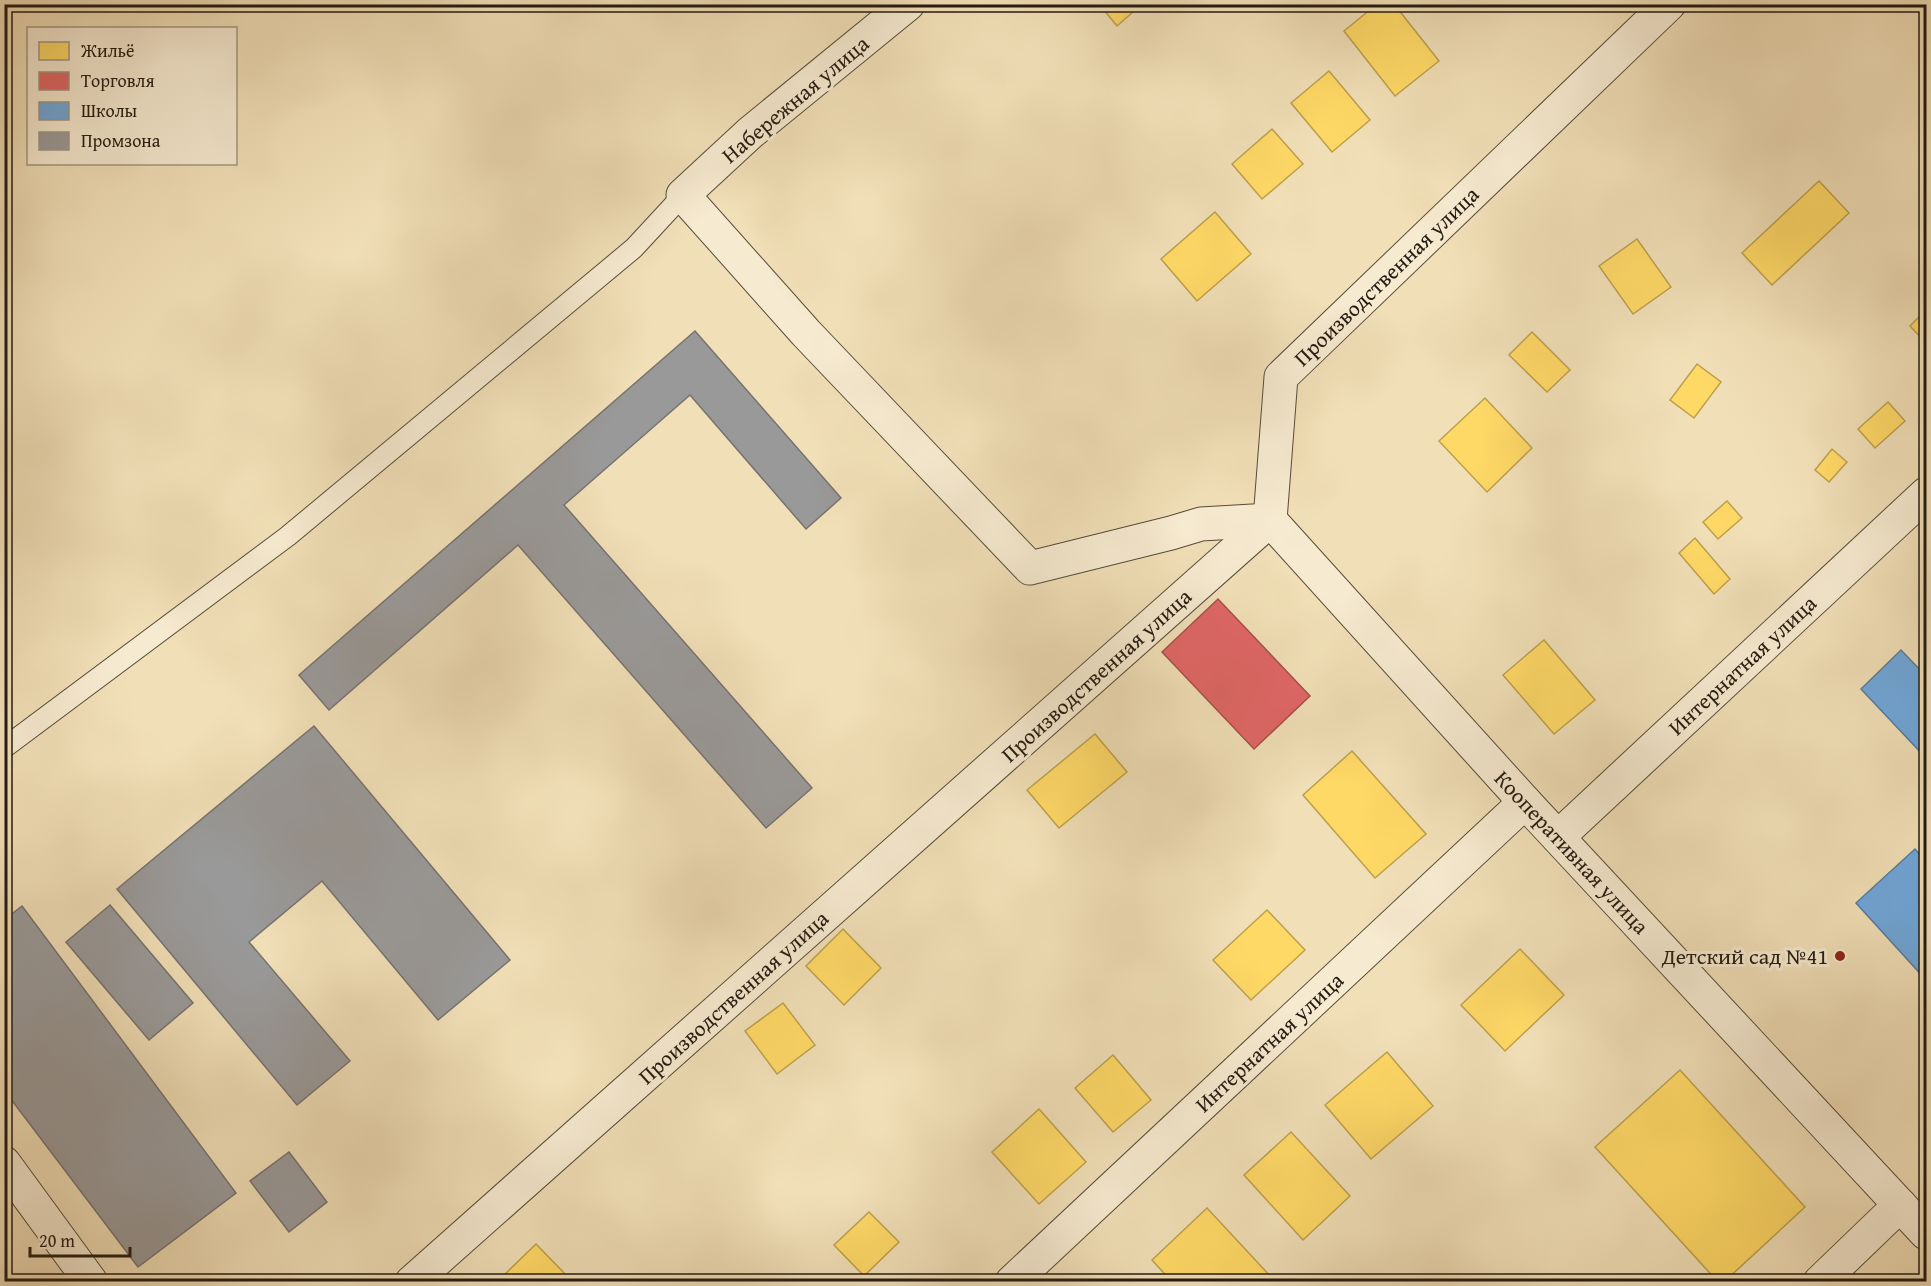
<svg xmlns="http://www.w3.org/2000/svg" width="1931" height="1286" viewBox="0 0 1931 1286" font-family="'Gentium Book Plus',serif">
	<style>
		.homes { fill: #ffd966; stroke: #bda04c; stroke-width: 1.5 }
		.shops { fill: #e06666; stroke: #a8504c; stroke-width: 1.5 }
		.schools { fill: #6fa8dc; stroke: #587e9f; stroke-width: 1.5 }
		.industry { fill: #999; stroke: #767370; stroke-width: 1.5 }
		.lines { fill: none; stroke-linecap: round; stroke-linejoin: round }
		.lane-casing { stroke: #574c3a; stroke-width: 22 }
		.street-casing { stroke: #574c3a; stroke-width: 35 }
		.lane { stroke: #f6ead0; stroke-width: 20 }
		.street { stroke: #f6ead0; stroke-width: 33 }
		.poi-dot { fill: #8f2418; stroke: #f6ead0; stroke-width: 2 }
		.labels { text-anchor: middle; stroke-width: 6; stroke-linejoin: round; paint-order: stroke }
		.street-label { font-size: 22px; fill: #241b11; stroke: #f6ead0 }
		.poi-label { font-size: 22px; fill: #241b11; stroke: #f6ead0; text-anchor: end }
	</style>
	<rect width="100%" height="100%" fill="#f1dfb7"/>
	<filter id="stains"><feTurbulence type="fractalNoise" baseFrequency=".00333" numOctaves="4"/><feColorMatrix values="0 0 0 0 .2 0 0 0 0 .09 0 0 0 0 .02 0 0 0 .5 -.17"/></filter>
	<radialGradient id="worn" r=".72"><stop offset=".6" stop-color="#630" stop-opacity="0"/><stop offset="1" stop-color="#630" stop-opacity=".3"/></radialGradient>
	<!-- homes -->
	<g class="homes">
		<polygon points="1099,4 1142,4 1117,26"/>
		<polygon points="1377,4 1394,4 1439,61 1395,96 1344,31"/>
		<polygon points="1329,71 1370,120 1332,152 1291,103"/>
		<polygon points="1272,129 1303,164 1262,199 1232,164"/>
		<polygon points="1819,181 1849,213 1772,285 1742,253"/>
		<polygon points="1215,212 1251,254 1197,301 1161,259"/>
		<polygon points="1637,239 1671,287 1633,314 1599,266"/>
		<polygon points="1926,310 1926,343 1910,326"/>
		<polygon points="1532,332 1570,370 1547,392 1509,355"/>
		<polygon points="1697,364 1721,382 1694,418 1670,400"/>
		<polygon points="1485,398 1532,448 1487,492 1439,441"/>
		<polygon points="1888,402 1905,421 1875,448 1858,429"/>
		<polygon points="1832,449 1847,462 1829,482 1815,470"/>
		<polygon points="1727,501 1742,518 1718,539 1703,522"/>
		<polygon points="1695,538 1730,579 1714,594 1679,553"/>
		<polygon points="1544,640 1595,700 1554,734 1503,675"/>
		<polygon points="1095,734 1127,772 1059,828 1027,790"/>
		<polygon points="1352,751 1426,834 1375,878 1303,795"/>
		<polygon points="1267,910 1305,950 1251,1000 1213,960"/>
		<polygon points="843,929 881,968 844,1005 806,966"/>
		<polygon points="1520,949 1564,995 1505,1051 1461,1005"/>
		<polygon points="783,1003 815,1045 777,1074 745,1031"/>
		<polygon points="1387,1052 1433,1106 1371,1159 1325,1105"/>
		<polygon points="1113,1055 1151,1100 1113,1132 1075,1088"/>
		<polygon points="1680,1070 1805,1207 1724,1282 1718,1282 1595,1147"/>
		<polygon points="1039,1109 1086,1162 1039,1204 992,1152"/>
		<polygon points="1291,1132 1350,1196 1303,1240 1244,1175"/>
		<polygon points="1207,1208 1272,1278 1268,1282 1172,1282 1152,1260"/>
		<polygon points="869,1212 899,1242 864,1276 834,1245"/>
		<polygon points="536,1244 567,1276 561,1282 510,1282 504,1275"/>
	</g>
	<!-- shops -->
	<polygon class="shops" points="1218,599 1310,696 1254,749 1162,652"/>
	<!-- schools -->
	<g class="schools">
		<polygon points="1901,650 1926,676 1926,758 1861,689"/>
		<polygon points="1915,849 1926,862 1926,980 1856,903"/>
	</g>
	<!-- industry -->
	<g class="industry">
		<polygon points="695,331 841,498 806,529 690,395 564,505 812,788 766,828 518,545 329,710 299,675"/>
		<polygon points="314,726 510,960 438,1020 322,881 249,942 350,1061 297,1105 117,889"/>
		<polygon points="110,905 193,1003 149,1040 66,942"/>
		<polygon points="22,906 236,1193 138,1267 4,1090 4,920"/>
		<polygon points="289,1152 327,1202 289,1232 250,1181"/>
	</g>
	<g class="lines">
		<!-- lane casing -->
		<g class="lane-casing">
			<polyline id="lane" points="4,748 288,536 634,248 683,195"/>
		</g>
		<!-- street casing -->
		<g class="street-casing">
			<g id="street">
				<polyline points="908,4 750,133 683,195 806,333 1030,568 1171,533 1201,524 1270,520"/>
				<polyline points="1270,520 1525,802 1926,1233"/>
				<polyline points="1558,837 1926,494"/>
				<polyline points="4,1163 91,1282"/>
				<polyline points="412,1282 1270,520 1281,377 1669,4"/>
				<polyline points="1012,1282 1525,802"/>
				<polyline points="1820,1282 1900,1205"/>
			</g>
		</g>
		<!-- lane -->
		<use href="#lane" class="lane"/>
		<!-- street -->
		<use href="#street" class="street"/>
	</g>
	<!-- markers -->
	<circle class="poi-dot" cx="1840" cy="956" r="6"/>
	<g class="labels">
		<!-- street labels -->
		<g class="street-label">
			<text transform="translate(795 99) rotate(-40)" y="8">Набережная улица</text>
			<text transform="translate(1386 276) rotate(-44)" y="8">Производственная улица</text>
			<text transform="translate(1742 665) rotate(-43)" y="8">Интернатная улица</text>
			<text transform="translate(1096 675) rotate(-42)" y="8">Производственная улица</text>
			<text transform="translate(1572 852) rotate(47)" y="8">Кооперативная улица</text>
			<text transform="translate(733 997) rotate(-42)" y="8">Производственная улица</text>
			<text transform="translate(1269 1042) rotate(-43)" y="8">Интернатная улица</text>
		</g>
		<!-- poi labels -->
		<g class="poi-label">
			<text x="1828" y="964">Детский сад №41</text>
		</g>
	</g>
	<!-- margin -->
	<rect width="1931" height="1286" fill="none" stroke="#f1dfb7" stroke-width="24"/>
	<rect x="6" y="6" width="1919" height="1274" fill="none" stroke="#241b11" stroke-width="3"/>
	<rect x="12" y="12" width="1907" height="1262" fill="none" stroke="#241b11" stroke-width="1.5"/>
	<!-- legend -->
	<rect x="27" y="27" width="210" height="138" fill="#f6ead0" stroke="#a29784" stroke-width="1.5"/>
	<rect x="39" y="42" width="30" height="18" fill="#ffd966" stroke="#a29784" stroke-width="1.5"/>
	<text x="81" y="57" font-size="18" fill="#241b11">Жильё</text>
	<rect x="39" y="72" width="30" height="18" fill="#e06666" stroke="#a29784" stroke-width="1.5"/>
	<text x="81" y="87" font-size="18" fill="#241b11">Торговля</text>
	<rect x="39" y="102" width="30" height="18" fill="#6fa8dc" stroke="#a29784" stroke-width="1.5"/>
	<text x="81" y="117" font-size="18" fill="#241b11">Школы</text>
	<rect x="39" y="132" width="30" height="18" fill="#999999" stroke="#a29784" stroke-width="1.5"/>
	<text x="81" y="147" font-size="18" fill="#241b11">Промзона</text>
	<!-- scale -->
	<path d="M30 1247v9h100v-9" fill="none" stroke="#241b11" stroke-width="3"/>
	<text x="39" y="1247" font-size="18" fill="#241b11" stroke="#f6ead0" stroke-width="4.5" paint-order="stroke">20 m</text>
	<rect width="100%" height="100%" filter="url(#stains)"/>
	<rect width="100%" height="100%" fill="url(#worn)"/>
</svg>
